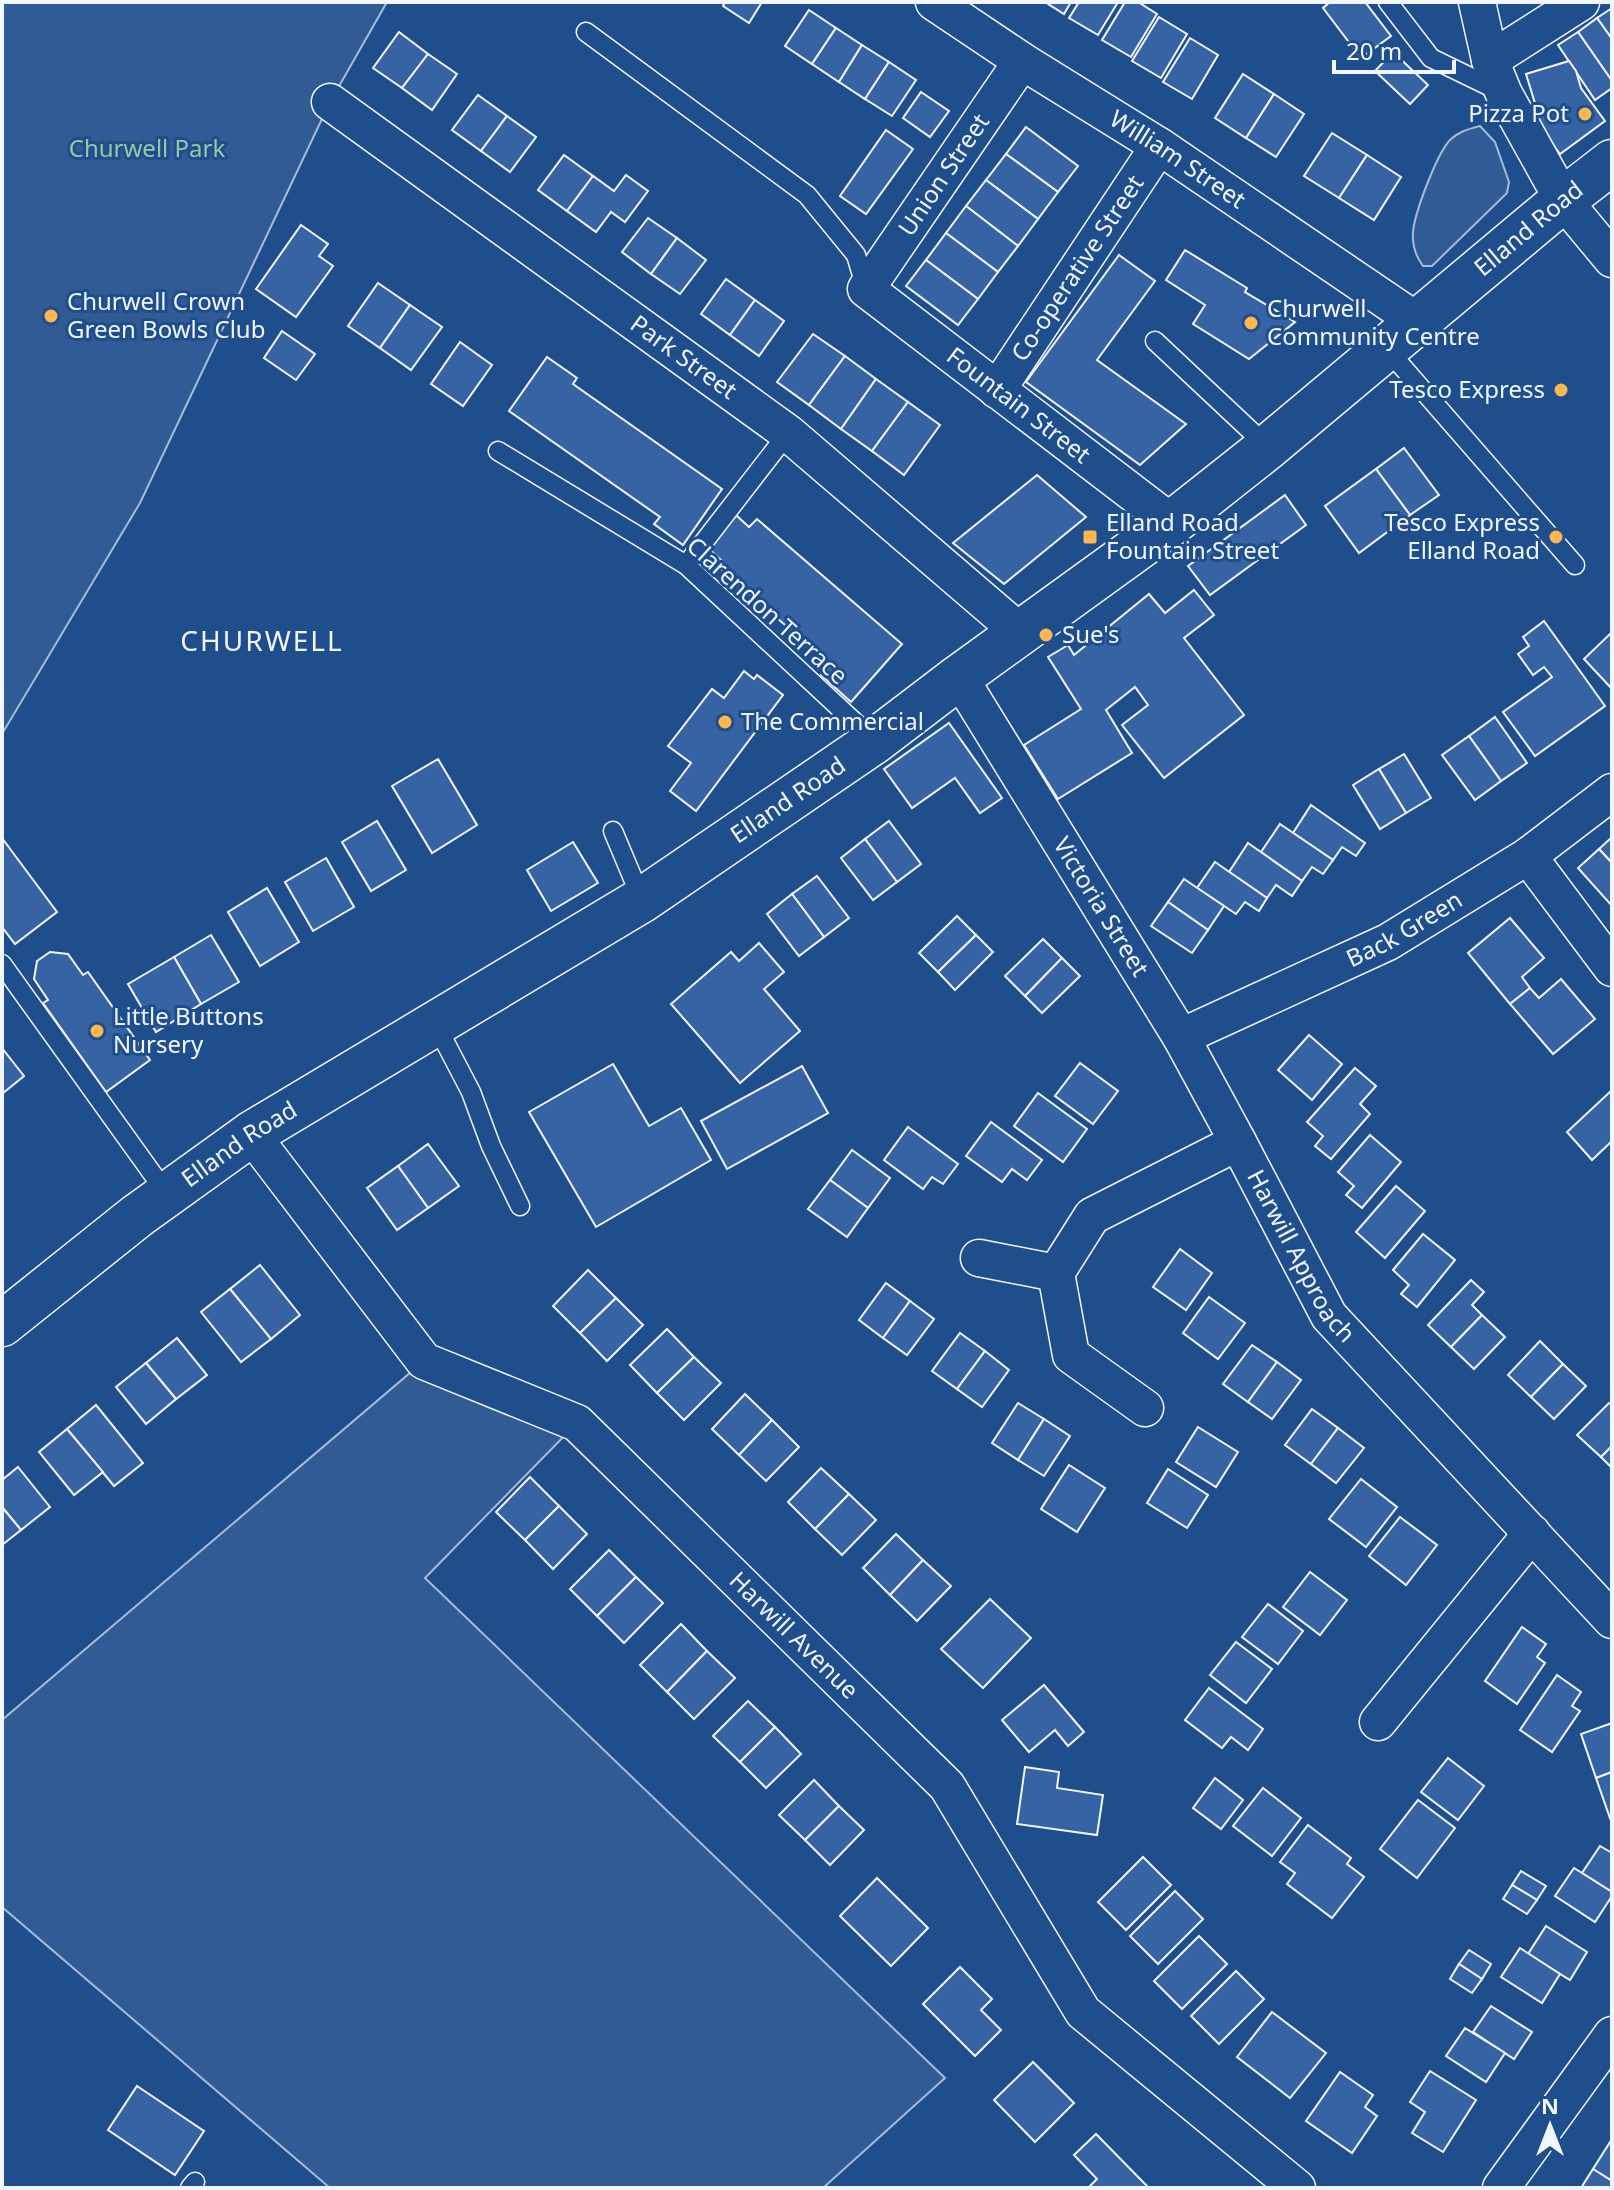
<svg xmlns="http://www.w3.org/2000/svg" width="1614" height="2190" viewBox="0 0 1614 2190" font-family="'Noto Sans',sans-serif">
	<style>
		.green { fill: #305b95; stroke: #a8bbd7; stroke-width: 2 }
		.building { fill: #3563a3; stroke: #f2f6ff; stroke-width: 2 }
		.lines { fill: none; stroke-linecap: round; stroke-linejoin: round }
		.lane-casing { stroke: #f2f6ff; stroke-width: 21 }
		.street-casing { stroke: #f2f6ff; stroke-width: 39 }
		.primary-casing { stroke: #f2f6ff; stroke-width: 47 }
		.lane { stroke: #1f4e8c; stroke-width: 18 }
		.street { stroke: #1f4e8c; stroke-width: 36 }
		.primary { stroke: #1f4e8c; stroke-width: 44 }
		.poi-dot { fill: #ffb74d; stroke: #1f4e8c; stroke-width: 3 }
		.labels { text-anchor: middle; stroke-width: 6; stroke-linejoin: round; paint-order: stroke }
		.poi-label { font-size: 24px; fill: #f2f6ff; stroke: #1f4e8c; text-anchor: start }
		.park-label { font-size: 24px; fill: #97c8a6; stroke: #1f4e8c }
		.street-label { font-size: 24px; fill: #f2f6ff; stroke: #1f4e8c }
		.quarter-label { font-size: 28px; letter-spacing: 2px; fill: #f2f6ff; stroke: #1f4e8c }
	</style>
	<rect width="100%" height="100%" fill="#1f4e8c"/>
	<!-- green -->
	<g class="green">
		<polygon points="2,2 387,2 330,102 140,503 2,734"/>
		<path d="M1480,126l15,16 14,40 -2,11 -75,73h-9c-9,-12 -12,-26 -9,-41 4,-20 24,-74 37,-86 9,-8 18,-10 29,-13z"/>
		<polygon points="424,1361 577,1423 425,1578 945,2078 823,2188 330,2188 2,1907 2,1720"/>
	</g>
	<!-- building -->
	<g class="building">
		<polygon points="725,2 762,2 749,23 723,6"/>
		<polygon points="1045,2 1071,2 1064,14"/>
		<polygon points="1079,2 1118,2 1098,35 1069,18"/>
		<polygon points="1125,2 1138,2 1157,14 1131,57 1102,40"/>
		<polygon points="1330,2 1365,2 1391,36 1361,58 1323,8"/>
		<polygon points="1612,8 1612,39 1597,18"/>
		<polygon points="809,10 836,28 812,64 785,46"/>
		<polygon points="1159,17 1187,34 1161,78 1132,61"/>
		<polygon points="1597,18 1612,39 1612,81 1578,32"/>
		<polygon points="836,28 862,45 839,82 812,64"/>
		<polygon points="399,32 428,54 402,88 373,68"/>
		<polygon points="1578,32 1612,81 1612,88 1595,100 1558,45"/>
		<polygon points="1190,38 1218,55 1192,99 1163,82"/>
		<polygon points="862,45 889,62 865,99 839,82"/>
		<polygon points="1393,52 1428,85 1410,104 1375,71"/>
		<polygon points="428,54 457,74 432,110 402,88"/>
		<polygon points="1569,61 1576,71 1581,88 1605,121 1560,154 1531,115 1537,110 1526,74"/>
		<polygon points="889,62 916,80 892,116 865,99"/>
		<polygon points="1243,74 1274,94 1246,138 1215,118"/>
		<polygon points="921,92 949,111 930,137 903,118"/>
		<polygon points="1274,94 1304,114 1276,157 1246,138"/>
		<polygon points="478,95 507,116 481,151 452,130"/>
		<polygon points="507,116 536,137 510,172 481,151"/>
		<polygon points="1026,127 1078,166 1058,192 1006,154"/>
		<polygon points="886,130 913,149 866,214 840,196"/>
		<polygon points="1332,133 1367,155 1339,198 1304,176"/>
		<polygon points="1006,154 1058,192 1038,219 986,180"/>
		<polygon points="564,155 593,176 567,211 538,190"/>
		<polygon points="1367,155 1401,177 1374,220 1339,198"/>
		<polygon points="626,175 648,191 625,222 611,212 596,232 567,211 593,176 614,191"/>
		<polygon points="986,180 1038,219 1018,246 966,206"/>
		<polygon points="966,206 1018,246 998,272 946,233"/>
		<polygon points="648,218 677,238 651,274 622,252"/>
		<polygon points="301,225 328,244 319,256 333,266 296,317 256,289"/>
		<polygon points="946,233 998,272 978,299 926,260"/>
		<polygon points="677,238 706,260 680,294 651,274"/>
		<polygon points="1185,250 1247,288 1245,292 1295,322 1249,359 1193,324 1205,305 1166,280"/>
		<polygon points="1119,255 1155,281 1097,360 1186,424 1140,465 1026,382"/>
		<polygon points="926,260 978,299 958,325 906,286"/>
		<polygon points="726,279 755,300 730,335 701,314"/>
		<polygon points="378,283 410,305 380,348 348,326"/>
		<polygon points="755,300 784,321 759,356 730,335"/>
		<polygon points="410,305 442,327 411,370 380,348"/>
		<polygon points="282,331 315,354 296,380 264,358"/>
		<polygon points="813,334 845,356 809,405 777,382"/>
		<polygon points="460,342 492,365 463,406 431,384"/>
		<polygon points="845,356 876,379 841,429 809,405"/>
		<polygon points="547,357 577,378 573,384 722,489 683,545 654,524 660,517 509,411"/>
		<polygon points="876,379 908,402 872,451 841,429"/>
		<polygon points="908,402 940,425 904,475 872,451"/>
		<polygon points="1404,448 1439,495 1410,515 1376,469"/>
		<polygon points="1376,469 1410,515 1359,553 1325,506"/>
		<polygon points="1037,475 1086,517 1004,584 953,543"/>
		<polygon points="1285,495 1306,525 1210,595 1188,566"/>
		<polygon points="736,515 749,527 757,519 902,644 851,702 821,675 831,665 716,565 721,560 707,547"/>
		<polygon points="1194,590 1214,615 1184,638 1244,715 1164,778 1122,725 1148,705 1135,687 1106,710 1132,753 1058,799 1024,745 1081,709 1048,657 1068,645 1074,655 1149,594 1165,613"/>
		<polygon points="1544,621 1605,706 1535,756 1503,712 1552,677 1544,667 1533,675 1518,654 1529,646 1523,637"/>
		<polygon points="1612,632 1612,689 1584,659"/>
		<polygon points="744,671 754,679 757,675 783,695 696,811 670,791 691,763 668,746 712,689 724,698"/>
		<polygon points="1495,717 1527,763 1501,781 1469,736"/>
		<polygon points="949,723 1002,798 980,813 955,778 912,808 884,769"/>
		<polygon points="1469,736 1501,781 1475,800 1442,755"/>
		<polygon points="1404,754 1431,798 1406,813 1379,769"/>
		<polygon points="438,759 477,825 432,853 392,786"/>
		<polygon points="1379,769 1406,813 1380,829 1353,785"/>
		<polygon points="1311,805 1365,843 1356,856 1342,847 1333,860 1293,833"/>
		<polygon points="377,821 406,870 371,891 342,842"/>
		<polygon points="889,821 921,864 897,882 865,839"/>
		<polygon points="1280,824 1333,860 1323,874 1312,867 1302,881 1261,852"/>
		<polygon points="1612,837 1612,863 1599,849"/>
		<polygon points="2,838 57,912 15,944 2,927"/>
		<polygon points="865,839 897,882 873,900 841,858"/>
		<polygon points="573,842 598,883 551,911 527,870"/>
		<polygon points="1248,843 1302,881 1292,896 1276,885 1267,898 1229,872"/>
		<polygon points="1599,849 1612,863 1612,906 1578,868"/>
		<polygon points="326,858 354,907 313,931 285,882"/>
		<polygon points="1215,862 1267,898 1259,911 1245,902 1236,914 1197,888"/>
		<polygon points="817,876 849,918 824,937 792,894"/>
		<polygon points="1184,879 1224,906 1208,930 1168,902"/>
		<polygon points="267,888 299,942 260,966 228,912"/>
		<polygon points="792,894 824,937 799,956 767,914"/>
		<polygon points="1168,902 1208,930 1192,953 1151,926"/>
		<polygon points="957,916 976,935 938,972 919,953"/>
		<polygon points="1510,918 1544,958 1522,977 1530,988 1510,1004 1468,953"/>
		<polygon points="211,935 239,982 201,1004 174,957"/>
		<polygon points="976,935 993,952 955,990 938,972"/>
		<polygon points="1043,939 1062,958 1025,996 1005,976"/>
		<polygon points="759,943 784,972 764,989 800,1031 740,1083 671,1004 731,952 739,961"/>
		<polygon points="50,952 68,954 83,975 88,972 150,1060 106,1092 43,1003 48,1000 34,979 37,961"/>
		<polygon points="174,957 201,1004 156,1032 128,984"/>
		<polygon points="1062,958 1080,976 1042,1013 1025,996"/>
		<polygon points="1561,979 1595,1019 1553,1054 1510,1004 1530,988 1539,998"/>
		<polygon points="1309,1035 1342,1064 1312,1100 1278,1070"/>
		<polygon points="2,1048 24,1076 2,1094"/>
		<polygon points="1080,1063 1118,1091 1093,1124 1055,1096"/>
		<polygon points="613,1064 649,1126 681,1108 711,1160 596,1227 529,1112"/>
		<polygon points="802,1066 828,1113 727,1169 701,1121"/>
		<polygon points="1355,1068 1376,1086 1360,1104 1370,1114 1331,1159 1315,1146 1323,1136 1307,1122"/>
		<polygon points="1612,1090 1612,1141 1592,1160 1567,1132"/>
		<polygon points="1038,1093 1087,1129 1063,1162 1014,1126"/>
		<polygon points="991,1122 1042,1160 1027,1180 1012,1169 1002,1182 966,1156"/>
		<polygon points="908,1127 958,1164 943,1184 932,1177 923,1189 884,1160"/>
		<polygon points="1370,1135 1401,1162 1362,1208 1346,1195 1354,1186 1338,1172"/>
		<polygon points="428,1144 459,1186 428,1208 398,1166"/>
		<polygon points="852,1150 890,1178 868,1208 830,1180"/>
		<polygon points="398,1166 428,1208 397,1230 367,1188"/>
		<polygon points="830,1180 868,1208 847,1237 808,1209"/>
		<polygon points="1396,1186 1425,1211 1385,1258 1356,1232"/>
		<polygon points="1423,1234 1455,1260 1417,1307 1401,1294 1409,1285 1393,1270"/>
		<polygon points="1180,1249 1212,1273 1186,1310 1153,1287"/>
		<polygon points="260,1265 300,1315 271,1339 230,1289"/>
		<polygon points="588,1270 616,1298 580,1333 553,1306"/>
		<polygon points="1471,1280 1484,1292 1472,1305 1482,1315 1451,1347 1428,1325"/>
		<polygon points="886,1283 910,1301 883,1338 859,1320"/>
		<polygon points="230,1289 271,1339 241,1362 201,1312"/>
		<polygon points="1209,1297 1245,1323 1218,1359 1183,1333"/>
		<polygon points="616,1298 643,1325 607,1361 580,1333"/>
		<polygon points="910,1301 934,1319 907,1355 883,1338"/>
		<polygon points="1482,1315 1505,1337 1474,1369 1451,1347"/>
		<polygon points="667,1329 694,1357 657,1393 630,1365"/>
		<polygon points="960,1333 985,1351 957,1389 932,1371"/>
		<polygon points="177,1338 207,1375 176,1399 146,1363"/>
		<polygon points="1540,1341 1563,1364 1531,1397 1508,1375"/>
		<polygon points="1252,1345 1277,1362 1248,1402 1223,1384"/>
		<polygon points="985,1351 1009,1370 982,1407 957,1389"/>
		<polygon points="694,1357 721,1383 684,1420 657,1393"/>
		<polygon points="1277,1362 1301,1380 1272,1419 1248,1402"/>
		<polygon points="146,1363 176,1399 146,1424 116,1387"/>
		<polygon points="1563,1364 1586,1386 1554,1419 1531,1397"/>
		<polygon points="745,1394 772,1420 739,1455 712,1429"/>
		<polygon points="1018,1403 1044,1419 1018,1460 992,1443"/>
		<polygon points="1609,1403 1612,1405 1612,1446 1601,1457 1577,1435"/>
		<polygon points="96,1405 143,1463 114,1486 67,1429"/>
		<polygon points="1312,1409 1338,1428 1311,1464 1285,1445"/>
		<polygon points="1044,1419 1070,1436 1044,1476 1018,1460"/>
		<polygon points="772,1420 799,1447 766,1481 739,1455"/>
		<polygon points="1198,1427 1238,1452 1216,1487 1176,1462"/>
		<polygon points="1338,1428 1364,1448 1336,1483 1311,1464"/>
		<polygon points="67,1429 103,1472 74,1495 39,1452"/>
		<polygon points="1612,1446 1612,1468 1601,1457"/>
		<polygon points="1069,1465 1105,1488 1077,1532 1041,1509"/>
		<polygon points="18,1467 50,1507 21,1530 2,1507 2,1480"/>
		<polygon points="821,1468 849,1494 815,1529 788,1502"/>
		<polygon points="1168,1469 1208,1495 1187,1528 1147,1503"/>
		<polygon points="530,1477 559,1506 525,1540 496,1512"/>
		<polygon points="1361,1479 1397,1507 1366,1547 1329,1519"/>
		<polygon points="849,1494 876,1520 842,1555 815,1529"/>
		<polygon points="559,1506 587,1534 553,1569 525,1540"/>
		<polygon points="2,1507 21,1530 2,1545"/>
		<polygon points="1400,1517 1437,1545 1406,1585 1369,1556"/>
		<polygon points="896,1534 923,1560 890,1595 863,1568"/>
		<polygon points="609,1550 636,1577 597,1616 570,1589"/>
		<polygon points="923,1560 951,1586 917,1621 890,1595"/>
		<polygon points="1310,1572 1347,1600 1320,1635 1283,1607"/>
		<polygon points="636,1577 663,1603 624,1643 597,1616"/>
		<polygon points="990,1599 1031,1638 983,1688 941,1649"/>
		<polygon points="1268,1604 1303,1631 1278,1664 1242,1637"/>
		<polygon points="681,1624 707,1651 667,1692 640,1665"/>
		<polygon points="1522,1627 1546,1644 1537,1657 1545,1663 1517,1704 1485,1681"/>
		<polygon points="1236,1642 1272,1669 1246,1703 1210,1675"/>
		<polygon points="707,1651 735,1678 694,1719 667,1692"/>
		<polygon points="1557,1675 1581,1692 1572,1706 1580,1711 1552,1752 1520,1730"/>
		<polygon points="1044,1685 1084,1732 1068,1746 1055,1730 1029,1752 1002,1720"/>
		<polygon points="1209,1688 1263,1729 1248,1750 1231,1737 1222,1748 1185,1720"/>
		<polygon points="748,1701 775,1727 740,1762 713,1736"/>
		<polygon points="1612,1723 1612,1772 1596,1778 1581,1734"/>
		<polygon points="775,1727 801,1754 766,1788 740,1762"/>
		<polygon points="1448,1758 1484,1786 1458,1820 1421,1792"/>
		<polygon points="1025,1767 1059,1772 1057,1788 1103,1795 1097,1835 1017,1824"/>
		<polygon points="1612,1772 1612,1821 1611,1821 1596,1778"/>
		<polygon points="1215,1778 1243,1800 1221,1829 1193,1808"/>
		<polygon points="814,1780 839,1806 805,1840 779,1815"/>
		<polygon points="1263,1788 1301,1818 1272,1856 1233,1826"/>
		<polygon points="1418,1800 1455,1828 1417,1878 1380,1849"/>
		<polygon points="839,1806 864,1830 830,1865 805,1840"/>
		<polygon points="1308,1825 1351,1858 1347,1864 1364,1877 1332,1918 1287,1884 1295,1873 1280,1862"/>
		<polygon points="1600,1846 1612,1853 1612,1892 1582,1873"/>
		<polygon points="1143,1857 1171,1885 1126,1930 1098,1902"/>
		<polygon points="1574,1868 1612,1892 1612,1896 1595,1922 1555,1896"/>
		<polygon points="1521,1871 1546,1886 1537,1900 1512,1885"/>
		<polygon points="877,1878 928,1928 891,1966 840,1916"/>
		<polygon points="1512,1885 1537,1900 1527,1914 1503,1899"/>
		<polygon points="1175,1891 1203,1919 1158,1964 1130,1936"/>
		<polygon points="1546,1926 1587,1952 1570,1980 1528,1954"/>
		<polygon points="1199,1936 1227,1964 1182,2009 1154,1981"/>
		<polygon points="1520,1948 1560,1974 1542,2003 1501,1977"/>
		<polygon points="1469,1950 1491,1964 1482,1979 1459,1964"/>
		<polygon points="1459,1964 1482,1979 1472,1993 1450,1979"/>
		<polygon points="960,1967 992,1999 981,2010 1001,2030 975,2056 923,2004"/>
		<polygon points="1236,1971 1264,1999 1219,2044 1191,2016"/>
		<polygon points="1491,2006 1532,2032 1514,2059 1473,2032"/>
		<polygon points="1272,2012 1326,2053 1290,2098 1237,2057"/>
		<polygon points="1465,2028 1505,2053 1486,2082 1446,2056"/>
		<polygon points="1033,2062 1074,2103 1035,2142 994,2100"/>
		<polygon points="1430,2071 1476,2100 1443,2152 1412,2133 1425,2112 1410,2102"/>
		<polygon points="1340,2072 1373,2095 1365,2107 1377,2116 1352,2153 1306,2121"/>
		<polygon points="137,2086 204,2131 175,2175 108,2130"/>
		<polygon points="1096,2134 1148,2187 1147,2188 1088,2188 1097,2179 1074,2155"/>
		<polygon points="1612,2139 1612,2181 1593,2169"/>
		<polygon points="1593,2169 1612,2181 1612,2188 1581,2188"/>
	</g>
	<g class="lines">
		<!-- lane casing -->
		<g class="lane-casing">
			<g id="lane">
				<polyline points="1388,2 1431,58 1501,92"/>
				<polyline points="586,32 807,195 856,255 866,289"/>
				<polyline points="1155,341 1268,447"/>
				<polyline points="1386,348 1575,565"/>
				<polyline points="498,451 686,565 875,741"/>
				<polyline points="686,565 788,433"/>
				<polyline points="613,831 642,900"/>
				<polyline points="2,964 167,1194"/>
				<polyline points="435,1023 471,1092 491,1146 520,1206"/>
				<polyline points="190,2188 195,2182"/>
			</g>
		</g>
		<!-- street casing -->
		<g class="street-casing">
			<g id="street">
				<path id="s1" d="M934,2l88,59 137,85 259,176"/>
				<polyline points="1477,2 1490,60 1504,94 1563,200 1612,259"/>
				<polyline points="1490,60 1581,2"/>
				<path id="s2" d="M1022,61l-156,228 306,234"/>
				<path id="s3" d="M330,102l458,331 233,200"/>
				<path id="s4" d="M997,390l162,-244"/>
				<path id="s5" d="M959,677l222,360 57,105"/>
				<polyline points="1528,856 1612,968"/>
				<path id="s6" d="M1181,1037l207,-95 140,-86 84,-64"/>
				<path id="s7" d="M251,1134l173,227 153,62 370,363 136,226 214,176"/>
				<polyline points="979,1258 1056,1273"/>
				<path id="s8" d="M1145,1408l-74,-53 -15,-82 36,-57 146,-74 91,174 283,304"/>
				<polyline points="1378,1722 1532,1533"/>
				<polyline points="1501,2188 1612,2035"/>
			</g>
		</g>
		<!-- primary casing -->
		<g class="primary-casing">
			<g id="primary">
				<path id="s9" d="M2,1324l135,-108 114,-82 391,-234 233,-159 84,-64 213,-154 96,-76 295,-247 49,-38"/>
			</g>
		</g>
		<!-- lane -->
		<use href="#lane" class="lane"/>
		<!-- street -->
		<use href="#street" class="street"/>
		<!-- primary -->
		<use href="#primary" class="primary"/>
	</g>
	<!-- markers -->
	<g class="poi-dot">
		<circle cx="1585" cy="114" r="8"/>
		<circle cx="51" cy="316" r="8"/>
		<circle cx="1251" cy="323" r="8"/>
		<circle cx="1561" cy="390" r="8"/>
		<rect x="1082" y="529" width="16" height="16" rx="4"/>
		<circle cx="1556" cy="537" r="8"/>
		<circle cx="1046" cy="635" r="8"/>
		<circle cx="725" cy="722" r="8"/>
		<circle cx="97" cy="1031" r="8"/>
	</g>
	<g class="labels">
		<!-- poi labels -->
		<g class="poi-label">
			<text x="1569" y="122" text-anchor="end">Pizza Pot</text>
			<text x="67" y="310">Churwell Crown<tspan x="67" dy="28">Green Bowls Club</tspan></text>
			<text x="1267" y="317">Churwell<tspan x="1267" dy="28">Community Centre</tspan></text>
			<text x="1545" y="398" text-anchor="end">Tesco Express</text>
			<text x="1106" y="531">Elland Road<tspan x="1106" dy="28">Fountain Street</tspan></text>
			<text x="1540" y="531" text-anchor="end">Tesco Express<tspan x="1540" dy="28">Elland Road</tspan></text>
			<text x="1062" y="643">Sue's</text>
			<text x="741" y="730">The Commercial</text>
			<text x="113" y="1025">Little Buttons<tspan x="113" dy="28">Nursery</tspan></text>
		</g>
		<!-- park labels -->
		<g class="park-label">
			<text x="147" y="157">Churwell Park</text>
		</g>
		<!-- street labels -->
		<g class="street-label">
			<text dy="8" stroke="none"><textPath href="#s1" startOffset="290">William Street</textPath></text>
			<text transform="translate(944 175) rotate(-56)" y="8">Union Street</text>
			<text dy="8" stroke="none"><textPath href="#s9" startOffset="1882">Elland Road</textPath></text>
			<text dy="8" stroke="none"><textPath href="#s4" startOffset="146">Co-operative Street</textPath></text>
			<text dy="8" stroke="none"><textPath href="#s3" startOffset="436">Park Street</textPath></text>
			<text dy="8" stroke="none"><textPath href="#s2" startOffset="468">Fountain Street</textPath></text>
			<text transform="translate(767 611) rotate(42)" y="8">Clarendon Terrace</text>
			<text dy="8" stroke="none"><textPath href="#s9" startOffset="946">Elland Road</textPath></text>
			<text dy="8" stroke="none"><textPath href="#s5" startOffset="270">Victoria Street</textPath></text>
			<text dy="8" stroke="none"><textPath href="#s6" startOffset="248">Back Green</textPath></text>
			<text dy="8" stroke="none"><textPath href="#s9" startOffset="298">Elland Road</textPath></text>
			<text dy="8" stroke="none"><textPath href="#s8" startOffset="536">Harwill Approach</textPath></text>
			<text dy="8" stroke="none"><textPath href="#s7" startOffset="754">Harwill Avenue</textPath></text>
		</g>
		<!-- quarter labels -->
		<g class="quarter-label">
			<text x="262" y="651">CHURWELL</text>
		</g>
	</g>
	<!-- border -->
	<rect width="1614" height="2190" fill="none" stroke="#f2f6ff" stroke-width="8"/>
	<!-- north arrow -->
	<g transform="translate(1550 2126)" stroke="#1f4e8c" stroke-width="6" paint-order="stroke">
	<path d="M0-6L14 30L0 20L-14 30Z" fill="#f2f6ff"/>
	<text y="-12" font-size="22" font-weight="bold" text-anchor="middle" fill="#f2f6ff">N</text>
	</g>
	<!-- scale -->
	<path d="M1334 60v12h120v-12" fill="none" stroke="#f2f6ff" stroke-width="4"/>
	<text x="1346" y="60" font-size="24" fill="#f2f6ff" stroke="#1f4e8c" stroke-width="6" paint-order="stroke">20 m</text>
</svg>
